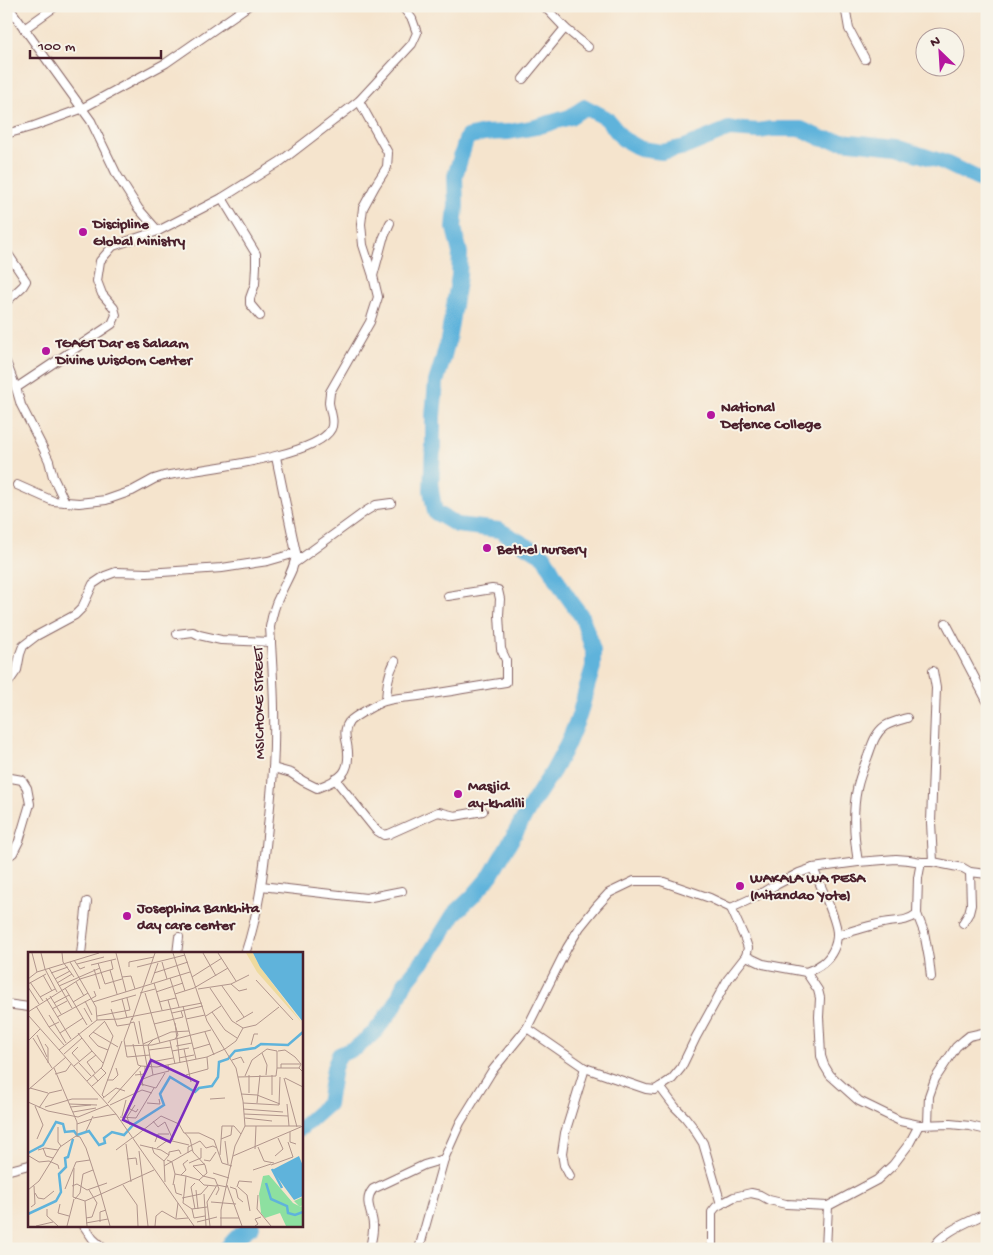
<svg xmlns="http://www.w3.org/2000/svg" width="993" height="1255" viewBox="0 0 993 1255" font-family="'Gochi Hand',sans-serif">
	<style>
		.lines { fill: none; stroke-linecap: round; stroke-linejoin: round }
		.river { stroke: #5fb3db; stroke-width: 16 }
		.minor-casing { stroke: #866464; stroke-width: 10 }
		.minor { stroke: #fff; stroke-width: 8 }
		.poi-dot { fill: #b5179e; stroke: #f7f3e8; stroke-width: 2 }
		.labels { text-anchor: middle; stroke-width: 4; stroke-linejoin: round; paint-order: stroke }
		.poi-label { font-size: 15px; font-weight: bold; fill: #4a1f2b; stroke: #f7f3e8; text-anchor: start }
		.street-label { font-size: 15px; fill: #4a1f2b; stroke: #f7f3e8 }
		.inset-river { fill: none; stroke: #5fb3db; stroke-width: 2.5 }
		.inset-road { fill: none; stroke: #b1958c; stroke-width: 1 }
		.view { fill: #7b2cbf; fill-opacity: 0.15; stroke: #7b2cbf; stroke-width: 2.5 }
		.inset-edge { fill: none; stroke: #4a1f2b; stroke-width: 2.5 }
	</style>
	<rect width="100%" height="100%" fill="#f7f3e8"/>
	<filter id="ink" filterUnits="userSpaceOnUse"><feTurbulence type="fractalNoise" baseFrequency=".02" numOctaves="2"/><feDisplacementMap in="SourceGraphic" scale="10" xChannelSelector="R" yChannelSelector="G"/><feConvolveMatrix kernelMatrix="1 2 1 2 8 2 1 2 1" color-interpolation-filters="sRGB"/></filter>
	<filter id="wash" filterUnits="userSpaceOnUse"><feTurbulence type="fractalNoise" baseFrequency=".0096" numOctaves="4" result="noise"/><feDisplacementMap in="SourceGraphic" scale="20" xChannelSelector="R" yChannelSelector="G"/><feGaussianBlur stdDeviation="1.12" result="paint"/><feColorMatrix in="noise" values="0 0 0 0 0 0 0 0 0 0 0 0 0 0 0 0 0 1.4 0 .05"/><feComposite in="paint" operator="in"/></filter>
	<g filter="url(#wash)">
		<rect width="100%" height="100%" fill="#f5e4cd"/>
		<g class="lines">
			<!-- river -->
			<g class="river">
				<polyline points="301,1128 328,1104 334,1068 339,1055 357,1047 374,1033 394,1007 405,983 431,951 454,914 473,896 491,875 533,802 553,771 567,745 579,716 587,687 593,667 593,650 582,617 563,590 544,556 499,530 457,525 435,512 431,490 433,448 433,416 436,382 443,359 448,340 459,276 460,253 454,228 456,206 455,176 467,137 484,133 509,132 536,127 570,117 585,107 606,118 623,139 641,149 662,152 685,147 729,129 759,131 771,129 801,129 823,139 897,147 943,162 987,183"/>
				<polyline points="226,1249 237,1237 252,1226"/>
			</g>
		</g>
	</g>
	<g filter="url(#ink)">
		<g class="lines">
			<!-- minor casing -->
			<g class="minor-casing">
				<g id="minor">
					<polyline points="8,6 91,121 117,175 138,208 158,231 113,246 100,261 97,281 102,294 114,308 116,315 112,324 16,388"/>
					<polyline points="544,6 565,28 588,47"/>
					<polyline points="845,6 849,29 865,59"/>
					<polyline points="24,29 56,6"/>
					<polyline points="523,79 565,28"/>
					<polyline points="6,134 34,126 81,109 166,63 248,6"/>
					<polyline points="222,198 256,254 256,266 255,284 250,298 250,304 260,316"/>
					<polyline points="158,231 222,198 281,161 359,101 412,44 417,33 412,19 402,6"/>
					<polyline points="6,251 26,281 23,286 6,302"/>
					<polyline points="373,276 383,239 390,223"/>
					<polyline points="6,362 16,388 21,405 44,450 49,461 53,477 65,502"/>
					<path d="M17,485l36,16 26,2 27,-3 26,-9 22,-12 10,-3c33,-7 152,-18 167,-47 4,-8 -1,-18 -2,-26 0,-4 1,-8 1,-11l40,-70 8,-25 -5,-21 -10,-31 -2,-21 2,-16 12,-22 12,-19 1,-14 -29,-52"/>
					<polyline points="296,562 366,511 376,505 391,503"/>
					<polyline points="946,623 987,701"/>
					<polyline points="177,634 193,632 199,635 221,640 271,642"/>
					<polyline points="933,671 936,688 931,822 933,862"/>
					<polyline points="6,686 17,670 20,654 23,646 36,636 75,615 82,608 93,584 105,576 116,572 147,573 222,568 268,561 296,553"/>
					<path d="M386,700c1,-14 2,-26 9,-39"/>
					<path d="M273,768l18,5 12,8 14,7c25,-9 35,-16 30,-44 -2,-8 -3,-15 2,-22 4,-5 29,-19 36,-21 5,-2 10,-2 15,-3 13,-1 26,-3 38,-5 23,-3 45,-8 68,-11v-22l-5,-11 -2,-34 1,-16 -2,-9 -6,-1 -44,7"/>
					<polyline points="6,779 11,778 22,780 27,788 30,804 19,841 13,853 6,858"/>
					<polyline points="335,779 376,830 384,835 389,834 438,812 443,813 455,816 483,811"/>
					<path d="M858,862c-4,-24 -6,-49 -1,-73 2,-11 7,-23 11,-33 4,-11 7,-23 17,-30 7,-4 15,-6 22,-8"/>
					<polyline points="261,886 366,898 402,891"/>
					<polyline points="917,914 924,932 929,959 931,977"/>
					<polyline points="963,923 969,913 971,905 970,872"/>
					<path d="M837,936c15,-5 30,-10 46,-13 13,-3 22,0 34,-9l1,-36 3,-16"/>
					<polyline points="81,954 87,902"/>
					<polyline points="177,954 179,937"/>
					<path d="M245,954c14,-41 19,-85 23,-128 2,-19 4,-38 5,-57 3,-47 0,-95 -3,-142 2,-11 4,-21 9,-30 6,-15 16,-28 17,-44l-20,-96"/>
					<polyline points="746,956 763,964 806,972 818,990 820,998 819,1017 820,1035 821,1056 824,1065 830,1075 859,1101 900,1121 919,1125 950,1124 970,1126 987,1130"/>
					<path d="M806,972c6,-2 12,-5 17,-9 8,-6 14,-18 14,-28 1,-14 -18,-52 -24,-67"/>
					<polyline points="6,1004 29,1007"/>
					<polyline points="527,1028 585,1068 646,1089 655,1090 660,1087 672,1079 681,1068 696,1037 728,979 746,956 748,948 745,939 731,908"/>
					<polyline points="660,1087 675,1107 685,1117 692,1126 703,1143 721,1204"/>
					<polyline points="928,1124 929,1096 935,1079 956,1047 964,1040 969,1036 987,1032"/>
					<polyline points="6,1171 29,1165"/>
					<polyline points="570,1176 564,1165 562,1153 565,1133 585,1068"/>
					<polyline points="84,1226 93,1239 104,1249"/>
					<path d="M370,1249c1,-8 4,-17 3,-25 -1,-13 -10,-23 0,-35l51,-24 20,-6"/>
					<polyline points="419,1249 444,1159 460,1123 492,1071 527,1028 567,948 580,927 597,906 609,893 634,881 661,881 710,898 731,908 755,897 770,888 799,873 813,868 858,862 896,859 909,860 921,862 933,862 963,868 970,872 987,874"/>
					<polyline points="712,1249 712,1212 716,1207 721,1204 734,1197 751,1193 760,1195 769,1200 786,1204 828,1206 877,1180 893,1165 909,1144 919,1125"/>
					<polyline points="826,1249 828,1206"/>
					<path d="M933,1249c7,-17 38,-28 54,-36"/>
				</g>
			</g>
			<!-- minor -->
			<use href="#minor" class="minor"/>
		</g>
	</g>
	<!-- markers -->
	<g class="poi-dot">
		<circle cx="83" cy="232" r="5"/>
		<circle cx="46" cy="351" r="5"/>
		<circle cx="711" cy="415" r="5"/>
		<circle cx="487" cy="548" r="5"/>
		<circle cx="458" cy="794" r="5"/>
		<circle cx="740" cy="886" r="5"/>
		<circle cx="127" cy="916" r="5"/>
	</g>
	<g class="labels">
		<!-- poi labels -->
		<g class="poi-label">
			<text x="93" y="228">Discipline<tspan x="93" dy="17">Global Ministry</tspan></text>
			<text x="56" y="347">TGAGT Dar es Salaam<tspan x="56" dy="17">Divine Wisdom Center</tspan></text>
			<text x="721" y="411">National<tspan x="721" dy="17">Defence College</tspan></text>
			<text x="497" y="553">Bethel nursery</text>
			<text x="468" y="790">Masjid<tspan x="468" dy="17">ay-khalili</tspan></text>
			<text x="750" y="882">WAKALA WA PESA<tspan x="750" dy="17">(Mitandao Yote)</tspan></text>
			<text x="137" y="912">Josephina Bankhita<tspan x="137" dy="17">day care center</tspan></text>
		</g>
		<!-- street labels -->
		<g class="street-label">
			<text transform="translate(258 703) rotate(-91)" y="5">MSICHOKE STREET</text>
		</g>
	</g>
	<!-- overview -->
	<g transform="translate(28 952)">
		<rect width="275" height="275" fill="#f5e4cd"/>
		<path d="M241,223l24,28 6,3 -5,-5 9,-4v8l-4,2 4,-1v20h-17l-6,-13 -15,5 -4,-5 -2,-19 4,-18z" fill="#8de0a0"/>
		<path d="M218,1h7l7,14 43,57 -46,-52z" fill="#eeda9e"/>
		<path d="M225,1h50v69l-43,-55zM271,204l4,10v30l-9,4 -22,-30z" fill="#5fb3db"/>
		<path class="inset-river" d="M0,201l15,-8 13,-23 7,2 2,8 9,-1 3,4 12,-4 10,14 6,-2 -1,-5 8,-6 12,3 9,-10 31,-20 -4,-11 10,-17 25,15 4,-4 13,-2 6,-9 1,-15 9,-3 7,-8 20,-3 6,-4 27,1 15,-13M244,217l10,19M238,231l5,16 16,7 1,7 7,2 8,-3M0,262l28,-13 5,-9 -2,-18 7,-7 -1,-9 3,-1 5,-18"/>
		<path class="inset-road" d="M4,1l5,19M13,1l4,16 12,23M34,1l1,9 11,15M88,1l10,39M145,1l12,38M156,1l23,68 29,47 7,33 2,25 -10,20 -14,64v16M175,1l13,23M190,1l18,28M46,8l6,9 5,-2M42,10l26,45 1,13M134,10l5,17M70,11l7,21 17,-5M49,12l27,-7M63,13l25,-6M101,15v-5l25,-5M109,15l48,-12M21,16l23,40M66,17l6,20M82,18l7,24M23,21l17,-6M126,21l34,-11M15,23l9,16M94,25l9,-1 4,13M164,25l30,-19M142,26l9,29M0,27l9,-7 62,-19M27,27l15,-8M228,28l37,40M2,30l13,19M48,30l8,14M29,31l15,-9M123,31l7,-20M126,31l8,27M0,32l18,-10M203,32l8,7 8,-2M31,34l41,-18M194,34l22,31M0,35l11,17M37,36l22,37M182,36l22,33 11,7M170,37l33,-5 18,-9M128,40l27,-9M112,41l15,-4M117,41l15,50M147,42l19,-6 34,-20M22,44l11,18M12,45l15,-8M18,46l25,41M94,47l5,19M140,48l10,35 -3,4M57,49l7,14M45,50l15,-9M65,50l97,-30M83,50l25,-7M131,50l17,-4M26,51l15,-8M8,54l13,21 10,-5M155,54l13,53M56,56l8,14M24,57l15,-8M83,57l6,17 13,-2M0,60l52,-33 33,-10 -2,-9M184,60l13,18 12,8M144,61l31,-7M0,63l88,99 78,112M21,63l17,28M69,64l33,-6 -3,-12M178,64l15,-10M29,65l39,-21 -2,-5M104,66l-8,22 3,17 23,-2M158,67l19,-4M104,68l23,-67M77,69l-16,15 9,10 10,4M111,69l8,45M208,70l17,-10M102,71l4,-1 5,22M147,71l5,40M126,72l29,-7 -2,-6M21,75l15,18M65,80l25,15M177,80l9,23M32,81l23,-15M50,81l14,18M9,83l10,22M5,86l19,30M0,89l12,-12M142,89l5,23M17,92l3,4v15M105,92l5,21 3,1 16,1 50,-10 18,-8 11,-8 7,-13 13,-3 23,-18M115,92l28,-12 18,-1M223,93l3,-11h4M97,94l27,-1 59,-15M148,94l16,-3M50,95l-6,6 8,9M156,97l7,33M165,97l17,-5M31,98l38,-30 22,-1 83,-16M121,98l22,-3M144,99l17,-3M250,99l7,-1 10,7 6,7 -2,4M234,101l5,12 -1,10M36,102l18,-16M151,106l15,-3M204,108l9,-3 3,6M123,110l22,-4M51,111l12,13M46,114l18,-15 11,12M26,116l23,54v14M253,116v-4h19M112,119l3,15M67,121l-8,-11 9,-7M27,122l11,-3 5,-7M107,123l10,-1v-8M125,123l16,-4 -1,-6M158,123l22,-6 -1,-12M221,123v18M244,123v20M217,124l7,-16 15,-11 10,2v17M210,125l38,-1 1,-8h22l4,4M256,126l13,49M257,126l18,9M115,127l10,-4 -5,-30 6,-6M79,128h6l5,-5 -2,-7M59,129l15,-14 11,-31 -8,-14M70,129l8,-8 -5,-5M113,132l15,4 9,-15M64,134l6,-5 -5,-6M2,136l18,5M0,138l38,-33M213,142l16,1 23,9M76,145l-2,-2 20,-54M105,145l-5,11 8,4 2,-3M75,146l13,-10 9,3M182,147l15,-1M0,150l20,9 30,6 30,-12M80,151l33,-37M119,151l13,1 -1,-5M215,151l36,2 1,-28M229,151l3,-28M41,152l28,1M259,152l2,22M82,153l32,-15 10,3M7,154l8,19 -6,14M17,155l27,-8h26M42,155l21,-2M11,156l10,-15 13,-3M215,157l40,3M45,160l23,-4M216,162l44,2M94,164l4,-16M92,165l16,1 18,-30M65,166l23,-4M217,166l27,3M125,169l5,6 7,-5M137,170l8,18M49,172l15,-5M102,173l-3,-8 8,-12M217,174h56M30,175v15l3,4M58,179l7,-15M262,180v10l6,2M157,181l5,6 3,13 12,13 2,8 -8,7M105,186l28,-22 18,8 5,9h15l15,7 8,23 10,3M193,187l10,-4 1,-9M197,189l3,23M127,190l3,-8h11M98,192l5,38M112,193l21,5 8,5 -5,6M124,195l2,6 10,8 1,21M230,195l6,14 10,2M15,196l3,8 7,2M129,196l11,-8 21,5M227,197l1,-23M10,198l7,-2 13,2M88,198l16,-12M111,199l9,75M160,201v-6l12,-6 6,7 7,-2 4,2M141,203v-3l10,-2 2,4M192,203l2,-29h12l7,8M1,204l10,6 10,-1 9,4 1,4M205,204l70,-30M247,204l8,-7 -5,-11M99,207l9,-1 1,7M139,208l5,2 3,12M176,208l6,1 6,-9M161,211l12,-5v-10M177,212l-12,2 10,10 12,3 4,10 -3,6M243,213l22,-8 -5,-15M136,214l28,-16M46,216l-1,29 12,4M225,218l18,-6M185,221l16,5M153,223l5,-5 -3,-6 5,-4M146,232l2,9 6,2M95,233l14,20 1,21M145,233l2,-11 11,2M199,233l15,41M44,234l5,-2 10,6 20,-7M202,235l6,2 2,9 5,4M209,235l2,-6 13,1M210,235l9,8 3,16M37,237l11,-27 14,-2M0,238l11,-9 21,-34 16,-11 4,1 6,11 15,46 53,-24M168,238l2,19M7,241l3,5 6,1 10,-8M176,242l2,32M230,243l-1,14 14,17M154,246l19,-4 7,-8M47,247l5,-6 3,-19 10,-4M183,250l25,2M32,252l-2,9 11,3M3,255l4,-3 -1,-18M179,255l-15,2 -9,-6 3,-27 13,4 5,5 12,1M19,257v7l11,10M164,257l2,9 11,-2M167,257l-4,-22 4,-4M58,266l6,-1 5,-14 -8,-13M148,266l2,-15M192,266h19M72,270v-10l6,-2M169,270l20,-5M58,271l22,-4M8,274l17,-4M39,274l7,-27M59,274l-2,-25 16,-7 9,32M127,274l1,-10 6,-5 14,8 12,-1M182,274l-3,-24 10,-17 10,2M227,274l3,-2 -3,-5 6,-2"/>
		<path class="view" d="M123,108l47,22 -28,60 -47,-22z"/>
		<rect width="275" height="275" class="inset-edge"/>
	</g>
	<!-- margin -->
	<rect width="993" height="1255" fill="none" stroke="#f7f3e8" stroke-width="25"/>
	<!-- north arrow -->
	<g transform="translate(940 52) rotate(335)"><circle r="24" fill="#f7f3e8" stroke="#b29e9c"/>
	<path d="M0-4L9 19L0 12L-9 19Z" fill="#b5179e"/>
	<text y="-8" font-size="14" font-weight="bold" text-anchor="middle" fill="#4a1f2b">N</text>
	</g>
	<!-- scale -->
	<path d="M30 50v8h131v-8" fill="none" stroke="#4a1f2b" stroke-width="2.5"/>
	<text x="38" y="50" font-size="15" fill="#4a1f2b" stroke="#f7f3e8" stroke-width="4" paint-order="stroke">100 m</text>
</svg>
